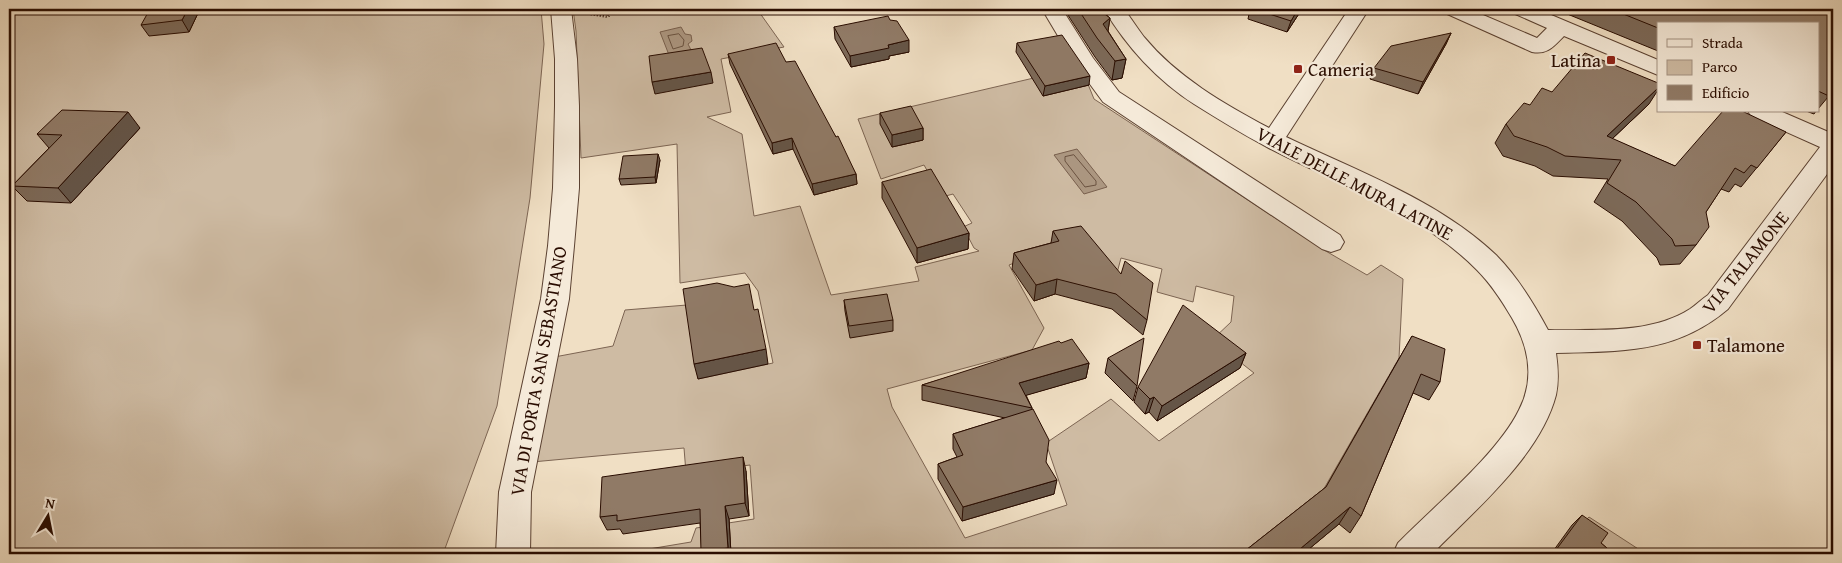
<svg xmlns="http://www.w3.org/2000/svg" width="1842" height="563" viewBox="0 0 1842 563" font-family="'Gentium Book Plus',serif">
	<style>
		.green { fill: #cebba3; stroke: #7c6452; fill-rule: evenodd }
		.water { fill: #ac9781; stroke: #785f4d }
		.lines { fill: none; stroke-linecap: round; stroke-linejoin: round }
		.shore { stroke: #6a5240; stroke-width: 1 }
		.minor-casing { stroke: #5b4131; stroke-width: 2 }
		.path { stroke: #290c00; stroke-width: 2.5; stroke-dasharray: 1 2; stroke-linecap: butt }
		.minor { fill: #f5ead9; fill-rule: evenodd }
		.wall { fill: #7c6958; stroke: #290c00 }
		.shaded-wall { fill: #655547; stroke: #290c00 }
		.building { fill: #907a66; stroke: #290c00 }
		.poi-dot { fill: #8f2418; stroke: #f5ead9; stroke-width: 2 }
		.labels { text-anchor: middle; stroke-width: 4.5; stroke-linejoin: round; paint-order: stroke }
		.poi-label { font-size: 19px; fill: #290c00; stroke: #f5ead9; text-anchor: start }
		.street-label { font-size: 19px; fill: #290c00; stroke: #f5ead9 }
	</style>
	<rect width="100%" height="100%" fill="#f0dfc4"/>
	<filter id="stains"><feTurbulence type="fractalNoise" baseFrequency=".004" numOctaves="4"/><feColorMatrix values="0 0 0 0 .2 0 0 0 0 .09 0 0 0 0 .02 0 0 0 .5 -.17"/></filter>
	<radialGradient id="worn" r=".72"><stop offset=".6" stop-color="#630" stop-opacity="0"/><stop offset="1" stop-color="#630" stop-opacity=".3"/></radialGradient>
	<!-- green -->
	<g class="green">
		<polygon points="9,9 541,9 544,44 530,198 497,406 443,554 9,554"/>
		<path d="M573,9h184l27,38 -63,12 10,53 -24,5 35,17 12,82 46,-10 31,89 88,-14 -4,-14 64,-16 -5,-3 -11,-21 9,-4 -19,-29 -11,3 -18,-32 -43,14 -23,-60 223,-52 13,32 230,151 43,25 14,-10 22,14 -4,79 -85,148 -61,48h-634l72,-12 5,-14 58,-9 -4,-54 -64,8 -2,-25 -152,14 17,-104 64,-12 12,-36 62,-5 11,74 75,-16 -15,-72 -13,-18 -65,10 -3,-139 -96,14 -5,-127zM1080,238l37,35 4,-15 41,11 -5,23 36,10 3,-16 38,10 -3,26 -19,18 42,33 -95,68 -48,-42 -65,44 21,62 -102,33 -73,-131 -5,-18 145,-39 12,-22 -35,-63z"/>
		<polygon points="1589,517 1646,554 1551,554"/>
	</g>
	<!-- water -->
	<g class="water">
		<polygon points="681,27 685,34 691,35 692,41 688,44 691,50 669,55 660,32"/>
		<polygon points="1077,149 1107,187 1084,194 1054,155"/>
	</g>
	<g class="lines">
		<!-- shore -->
		<g class="shore">
			<polygon points="679,34 684,40 683,46 673,49 668,36"/>
			<polygon points="1074,155 1096,181 1096,185 1085,187 1065,161 1065,157"/>
		</g>
		<!-- minor casing -->
		<g class="minor-casing">
			<g id="minor">
				<polygon points="551,9 571,9 577,59 579,106 579,188 574,246 569,299 531,492 530,554 496,554 499,492 541,299 548,246 553,188 555,106 555,59"/>
				<polygon points="1042,9 1062,9 1093,58 1119,92 1340,235 1344,242 1340,249 1331,252 1322,249 1103,102 1073,61"/>
				<path d="M1104,9h20c7,9 13,19 20,28 33,40 80,67 125,91l80,-119h20l-83,128c71,34 152,63 210,118 21,21 38,49 52,75 46,-1 101,5 142,-21 6,-4 12,-10 18,-14l112,-148 -69,-31 -3,-5h32l53,23v32l-105,143c-53,45 -107,42 -172,44 2,14 3,28 0,42 -16,61 -81,115 -124,159h-39l5,-11c36,-37 99,-88 121,-133 16,-31 10,-63 -7,-92 -10,-17 -21,-34 -35,-48 -57,-58 -140,-86 -210,-123 -25,-13 -49,-28 -73,-43 -37,-24 -68,-58 -90,-95z"/>
				<path d="M1442,9h27l68,29 10,-10 -34,-15 -3,-4h27l121,51v15l-94,-39c-10,10 -16,19 -32,16l-87,-39z"/>
			</g>
		</g>
		<!-- path -->
		<polyline class="path" points="589,9 590,14 608,17 613,9"/>
		<!-- minor -->
		<use href="#minor" class="minor"/>
	</g>
	<!-- wall -->
	<g class="wall">
		<polygon points="200,9 189,32 149,36 141,25"/>
		<polygon points="1064,9 1098,9 1110,18 1108,31 1126,59 1122,78 1112,80 1095,57"/>
		<polygon points="1250,9 1302,9 1287,32 1248,19"/>
		<polygon points="1555,9 1833,9 1833,91 1818,109 1818,24 1658,24 1658,51"/>
		<polygon points="834,27 909,52 889,56 889,59 851,67 835,39"/>
		<polygon points="1451,33 1446,44 1418,94 1370,79 1374,68"/>
		<polygon points="1017,43 1089,85 1043,96 1016,52"/>
		<polygon points="728,54 786,62 836,137 856,174 857,184 814,195 793,149 773,154 730,64"/>
		<polygon points="1552,92 1649,104 1612,139 1675,166 1786,132 1741,187 1735,184 1729,192 1721,189 1706,212 1696,245 1680,264 1660,265 1657,258 1622,221 1594,202 1608,179 1553,176 1535,166 1503,156 1495,143 1506,124"/>
		<polygon points="1806,111 1816,111 1814,114"/>
		<polygon points="880,113 923,128 923,140 892,147 880,124"/>
		<polygon points="140,128 71,203 27,201 12,186 49,148 37,134"/>
		<polygon points="660,160 656,183 621,185 619,179"/>
		<polygon points="882,182 969,233 968,249 917,263 882,198"/>
		<polygon points="1053,231 1147,320 1143,335 1112,309 1055,294 1034,301 1012,269 1014,253 1051,243"/>
		<polygon points="844,300 893,320 893,331 850,338 845,311"/>
		<polygon points="1833,333 1833,361 1832,358 1828,342"/>
		<polygon points="1412,336 1440,382 1429,400 1413,393 1361,516 1350,533 1339,524 1303,554 1241,554 1326,487"/>
		<polygon points="1061,343 1089,363 1086,378 1026,395 1032,408 1054,494 962,521 938,479 938,464 957,457 953,449 953,434 1005,418 922,400 922,385"/>
		<polygon points="1246,353 1240,368 1157,421 1149,412 1145,414 1134,402 1138,387"/>
		<polygon points="1108,358 1137,386 1133,401 1105,373"/>
		<polygon points="746,471 749,516 729,519 731,554 702,554 700,523 623,534 620,529 607,530 600,517"/>
		<polygon points="1582,515 1601,543 1614,554 1551,554 1572,525"/>
	</g>
	<!-- shaded-wall -->
	<g class="shaded-wall">
		<polygon points="188,9 200,9 189,32 182,20"/>
		<polygon points="1298,9 1302,9 1287,32 1291,21"/>
		<polygon points="1110,18 1107,37 1103,24"/>
		<polygon points="1451,33 1446,44 1418,94 1423,82"/>
		<polygon points="909,40 909,52 889,56 889,59 851,67 850,56 888,45"/>
		<polygon points="1126,59 1122,78 1112,80 1115,61"/>
		<polygon points="711,72 713,83 655,94 652,82"/>
		<polygon points="1090,76 1089,85 1043,96 1045,86"/>
		<polygon points="1658,88 1658,90 1649,104 1594,156 1607,136"/>
		<polygon points="128,112 140,128 71,203 58,188"/>
		<polygon points="923,128 923,140 892,147 892,135"/>
		<polygon points="792,138 793,149 773,154 772,143"/>
		<polygon points="658,154 660,160 656,183 655,177"/>
		<polygon points="856,174 857,184 814,195 812,184"/>
		<polygon points="969,233 968,249 917,263 917,248"/>
		<polygon points="1057,279 1055,294 1034,301 1036,285"/>
		<polygon points="766,349 768,364 698,379 694,364"/>
		<polygon points="1246,353 1240,368 1157,421 1162,406"/>
		<polygon points="1089,363 1086,378 1017,398 1019,383"/>
		<polygon points="1154,397 1149,412 1145,414 1150,399"/>
		<polygon points="743,457 746,471 749,516 745,503"/>
		<polygon points="1057,480 1054,494 962,521 963,507"/>
		<polygon points="725,506 729,519 731,554 729,554 728,548"/>
		<polygon points="1350,507 1339,524 1303,554 1294,554"/>
	</g>
	<!-- building -->
	<g class="building">
		<polygon points="150,9 188,9 182,20 141,25"/>
		<polygon points="1078,9 1098,9 1110,18 1103,24 1126,59 1115,61 1097,38"/>
		<polygon points="1254,9 1298,9 1291,21"/>
		<polygon points="1611,9 1833,9 1833,91 1829,96 1818,91 1818,24 1658,24 1658,28"/>
		<polygon points="888,16 890,20 897,21 909,40 888,45 889,48 850,56 834,27"/>
		<polygon points="1451,33 1423,82 1374,68 1391,46"/>
		<polygon points="1062,35 1090,76 1045,86 1017,43"/>
		<polygon points="776,43 786,62 795,61 836,137 838,136 856,174 812,184 792,138 772,143 728,54"/>
		<polygon points="702,48 711,72 652,82 649,56"/>
		<polygon points="1585,53 1658,83 1658,88 1607,136 1675,166 1723,111 1742,111 1786,132 1757,168 1751,165 1744,173 1735,168 1706,212 1709,227 1696,245 1675,246 1672,239 1636,202 1607,183 1621,160 1565,156 1547,147 1514,136 1506,124 1524,103 1530,105 1542,88 1552,92"/>
		<polygon points="911,106 923,128 892,135 880,113"/>
		<polygon points="62,110 128,112 58,188 12,186 62,135 37,134"/>
		<polygon points="658,154 655,177 619,179 623,156"/>
		<polygon points="931,169 969,233 917,248 882,182"/>
		<polygon points="1081,226 1121,274 1125,261 1153,283 1147,320 1116,294 1057,279 1036,285 1014,253 1059,241 1053,231"/>
		<polygon points="717,283 734,287 749,284 754,310 758,309 766,349 694,364 683,289"/>
		<polygon points="887,294 893,320 849,326 844,300"/>
		<polygon points="1183,305 1246,353 1162,406 1154,397 1150,399 1138,387"/>
		<polygon points="1412,336 1445,349 1440,382 1421,374 1361,516 1350,507 1294,554 1241,554 1326,487"/>
		<polygon points="1144,338 1137,386 1108,358"/>
		<polygon points="1072,339 1089,363 1019,383 1032,408 922,385 1059,341 1061,343"/>
		<polygon points="1033,409 1049,440 1046,462 1057,480 963,507 938,464 963,455 953,434"/>
		<polygon points="743,457 745,503 725,506 728,548 701,552 700,509 617,521 617,515 600,517 602,477"/>
		<polygon points="1582,515 1608,533 1601,543 1614,554 1553,554"/>
	</g>
	<!-- markers -->
	<g class="poi-dot">
		<rect x="1606" y="55" width="10" height="10" rx="2.5"/>
		<rect x="1293" y="64" width="10" height="10" rx="2.5"/>
		<rect x="1692" y="340" width="10" height="10" rx="2.5"/>
	</g>
	<g class="labels">
		<!-- poi labels -->
		<g class="poi-label">
			<text x="1601" y="67" text-anchor="end">Latina</text>
			<text x="1308" y="76">Cameria</text>
			<text x="1707" y="352">Talamone</text>
		</g>
		<!-- street labels -->
		<g class="street-label">
			<text transform="translate(1355 183) rotate(28)" y="7">VIALE DELLE MURA LATINE</text>
			<text transform="translate(1745 262) rotate(-51)" y="7">VIA TALAMONE</text>
			<text transform="translate(538 371) rotate(-80)" y="7">VIA DI PORTA SAN SEBASTIANO</text>
		</g>
	</g>
	<!-- margin -->
	<rect width="1842" height="563" fill="none" stroke="#f0dfc4" stroke-width="30"/>
	<rect x="10" y="10" width="1822" height="543" fill="none" stroke="#290c00" stroke-width="2.5"/>
	<rect x="15" y="15" width="1812" height="533" fill="none" stroke="#290c00"/>
	<!-- legend -->
	<rect x="1657" y="22" width="162" height="90" fill="#f5ead9" stroke="#a39182"/>
	<rect x="1667" y="39" width="25" height="8" fill="#f5ead9" stroke="#a39182"/>
	<text x="1702" y="48" font-size="15" fill="#290c00">Strada</text>
	<rect x="1667" y="60" width="25" height="15" fill="#cebba3" stroke="#a39182"/>
	<text x="1702" y="72" font-size="15" fill="#290c00">Parco</text>
	<rect x="1667" y="85" width="25" height="15" fill="#907a66" stroke="#a39182"/>
	<text x="1702" y="98" font-size="15" fill="#290c00">Edificio</text>
	<!-- north arrow -->
	<g transform="translate(48 516) rotate(10)" stroke="#f5ead9" stroke-width="4" paint-order="stroke">
	<path d="M0-4L9 19L0 12L-9 19Z" fill="#290c00"/>
	<text y="-8" font-size="14" font-weight="bold" text-anchor="middle" fill="#290c00">N</text>
	</g>
	<rect width="100%" height="100%" filter="url(#stains)"/>
	<rect width="100%" height="100%" fill="url(#worn)"/>
</svg>
